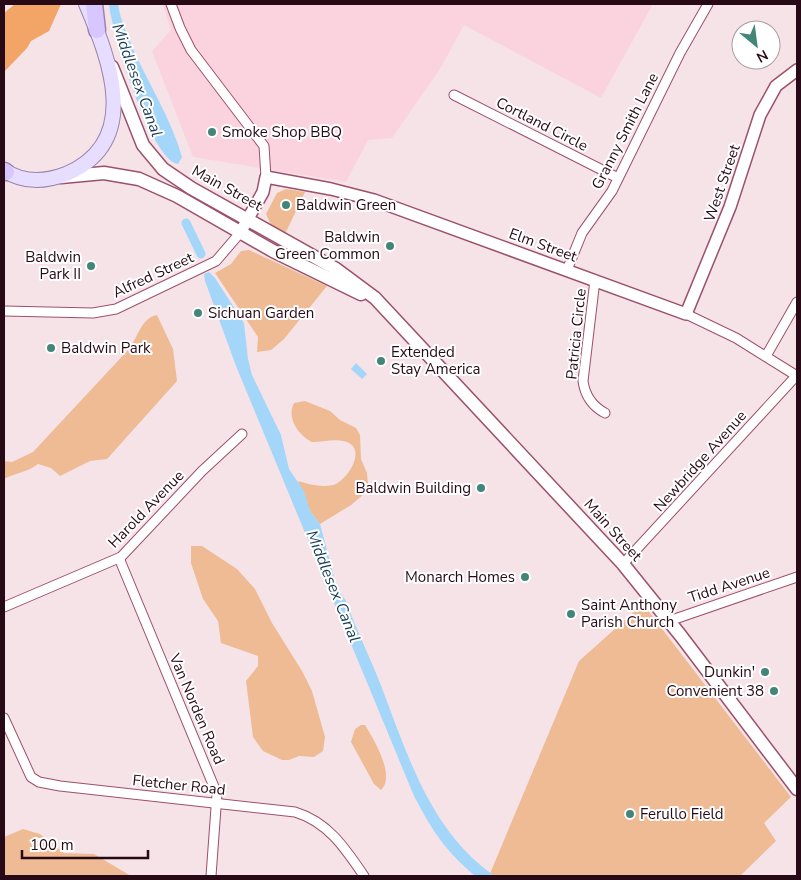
<svg xmlns="http://www.w3.org/2000/svg" width="801" height="880" viewBox="0 0 801 880" font-family="'Nunito Sans',sans-serif">
	<style>
		.built { fill: #fad3de }
		.green { fill: #eebb94 }
		.forest { fill: #f2a567 }
		.water { fill: #a4d6fa }
		.lines { fill: none; stroke-linecap: round; stroke-linejoin: round }
		.canal { stroke: #a4d6fa; stroke-width: 9 }
		.minor-casing { stroke: #9d506b; stroke-width: 11 }
		.tertiary-casing { stroke: #9d506b; stroke-width: 14 }
		.secondary-casing { stroke: #9d506b; stroke-width: 15 }
		.primary-casing { stroke: #9a84ad; stroke-width: 16 }
		.motorway-casing { stroke: #9a84ad; stroke-width: 19 }
		.minor { stroke: #fff; stroke-width: 9 }
		.tertiary { stroke: #fff; stroke-width: 11 }
		.secondary { stroke: #fff; stroke-width: 12 }
		.primary { stroke: #e7ddff; stroke-width: 14 }
		.motorway { stroke: #d7c6ff; stroke-width: 16 }
		.poi-dot { fill: #438679; stroke: #fff; stroke-width: 2 }
		.labels { text-anchor: middle; stroke-width: 4; stroke-linejoin: round; paint-order: stroke }
		.street-label { font-size: 15px; fill: #280a16; stroke: #fff }
		.poi-label { font-size: 15px; fill: #280a16; stroke: #fff; text-anchor: start }
		.water-label { font-size: 16px; font-style: italic; fill: #163d55; stroke: #fff }
	</style>
	<rect width="100%" height="100%" fill="#f5e3e8"/>
	<!-- built -->
	<polygon class="built" points="163,4 653,4 601,98 464,25 440,69 392,138 368,140 346,182 193,157 152,51 171,30"/>
	<!-- green -->
	<g class="green">
		<polygon points="286,189 305,192 285,234 271,225 266,214 277,193"/>
		<polygon points="249,250 327,286 284,339 271,350 257,352 258,337 215,273 231,264 241,251"/>
		<path d="M157,315l16,34 4,32 -70,78 -17,2 -30,15 -9,-8 -13,-4c-10,8 -23,9 -34,15v-18l8,1 21,-10 96,-103c9,-12 12,-31 28,-34z"/>
		<path d="M305,401l25,10 10,9 16,8 4,7 1,24 6,14 1,11 -4,10 -13,11 -31,19 -10,-13 -12,-30c11,3 23,7 35,4 14,-4 34,-35 14,-43 -11,-4 -24,0 -35,0 -13,-6 -26,-24 -18,-39z"/>
		<polygon points="191,546 202,546 237,569 255,589 272,623 302,671 312,691 325,737 323,751 314,757 299,756 289,760 282,760 263,751 253,737 246,681 258,666 258,656 221,643 218,621 203,599 191,563"/>
		<polygon points="643,604 791,797 764,823 776,841 740,876 489,876 579,661"/>
		<path d="M361,725h4c9,15 31,51 16,65l-7,-6 -23,-42 4,-13z"/>
		<polygon points="23,829 40,834 64,853 94,854 131,876 4,876 4,837"/>
	</g>
	<!-- forest -->
	<polygon class="forest" points="15,4 61,4 49,31 31,41 27,48 4,72 4,13"/>
	<!-- water -->
	<g class="water">
		<path d="M109,4h9c2,16 10,32 16,47 16,35 38,70 48,106l-4,7c-27,-3 -67,-134 -69,-160z"/>
		<path d="M209,272l6,6 29,45 4,36 4,16 29,60 8,34 15,22 6,20 10,13 17,64 9,13c10,28 23,54 34,82 27,70 50,149 115,193h-20c-31,-27 -42,-44 -61,-80l-178,-430 -31,-85 -1,-7z"/>
		<polygon points="356,363 367,374 362,379 351,369"/>
	</g>
	<g class="lines">
		<!-- canal -->
		<polyline class="canal" points="186,223 201,254"/>
		<!-- minor casing -->
		<g class="minor-casing">
			<g id="minor">
				<polyline points="171,4 180,28 191,50 264,146 266,177"/>
				<polyline points="454,95 618,178"/>
				<polyline points="567,270 582,233 612,191 680,53 708,4"/>
				<path d="M595,280l-12,101c2,15 9,25 22,32"/>
				<polyline points="4,311 93,313 116,309 216,261 240,233"/>
				<polyline points="686,314 736,338 797,376"/>
				<polyline points="766,356 797,302"/>
				<polyline points="119,558 217,794 211,876"/>
				<polyline points="623,564 797,375"/>
				<polyline points="4,607 121,557 202,471 242,434"/>
				<polyline points="669,621 797,577"/>
				<path d="M4,718l27,59 8,5 21,4 235,26c33,10 50,36 69,64"/>
			</g>
		</g>
		<!-- tertiary casing -->
		<g class="tertiary-casing">
			<polyline id="tertiary" points="240,233 263,192 266,177 331,189 374,200 686,314 730,207 760,115 776,86 797,70"/>
		</g>
		<!-- secondary casing -->
		<g class="secondary-casing">
			<g id="secondary">
				<polyline points="112,67 143,145 163,169 191,188 336,269 375,298 623,564 681,636 797,789"/>
				<polyline points="61,177 104,173 139,179 177,196 273,251 361,294"/>
			</g>
		</g>
		<!-- primary casing -->
		<g class="primary-casing">
			<path id="primary" d="M4,170c19,13 41,12 62,4 76,-32 44,-114 20,-170"/>
		</g>
		<!-- motorway casing -->
		<g class="motorway-casing">
			<g id="motorway">
				<polyline points="94,4 97,30"/>
				<polyline points="4,171 6,172"/>
			</g>
		</g>
		<!-- minor -->
		<use href="#minor" class="minor"/>
		<!-- tertiary -->
		<use href="#tertiary" class="tertiary"/>
		<!-- secondary -->
		<use href="#secondary" class="secondary"/>
		<!-- primary -->
		<use href="#primary" class="primary"/>
		<!-- motorway -->
		<use href="#motorway" class="motorway"/>
	</g>
	<!-- markers -->
	<g class="poi-dot">
		<circle cx="212" cy="132" r="5"/>
		<circle cx="286" cy="205" r="5"/>
		<circle cx="390" cy="246" r="5"/>
		<circle cx="91" cy="266" r="5"/>
		<circle cx="198" cy="313" r="5"/>
		<circle cx="51" cy="348" r="5"/>
		<circle cx="381" cy="361" r="5"/>
		<circle cx="481" cy="488" r="5"/>
		<circle cx="525" cy="577" r="5"/>
		<circle cx="571" cy="614" r="5"/>
		<circle cx="765" cy="672" r="5"/>
		<circle cx="774" cy="691" r="5"/>
		<circle cx="630" cy="814" r="5"/>
	</g>
	<g class="labels">
		<!-- street labels -->
		<g class="street-label">
			<text transform="translate(542 124) rotate(27)" y="5">Cortland Circle</text>
			<text transform="translate(625 131) rotate(-63)" y="5">Granny Smith Lane</text>
			<text transform="translate(722 183) rotate(-71)" y="5">West Street</text>
			<text transform="translate(227 188) rotate(29)" y="5">Main Street</text>
			<text transform="translate(543 245) rotate(20)" y="5">Elm Street</text>
			<text transform="translate(153 275) rotate(-25)" y="5">Alfred Street</text>
			<text transform="translate(576 334) rotate(-84)" y="5">Patricia Circle</text>
			<text transform="translate(700 461) rotate(-48)" y="5">Newbridge Avenue</text>
			<text transform="translate(146 509) rotate(-46)" y="5">Harold Avenue</text>
			<text transform="translate(613 530) rotate(48)" y="5">Main Street</text>
			<text transform="translate(729 585) rotate(-18)" y="5">Tidd Avenue</text>
			<text transform="translate(197 709) rotate(67)" y="5">Van Norden Road</text>
			<text transform="translate(179 785) rotate(6)" y="5">Fletcher Road</text>
		</g>
		<!-- poi labels -->
		<g class="poi-label">
			<text x="222" y="137">Smoke Shop BBQ</text>
			<text x="296" y="210">Baldwin Green</text>
			<text x="380" y="242" text-anchor="end">Baldwin<tspan x="380" dy="17">Green Common</tspan></text>
			<text x="81" y="262" text-anchor="end">Baldwin<tspan x="81" dy="17">Park II</tspan></text>
			<text x="208" y="318">Sichuan Garden</text>
			<text x="61" y="353">Baldwin Park</text>
			<text x="391" y="357">Extended<tspan x="391" dy="17">Stay America</tspan></text>
			<text x="471" y="493" text-anchor="end">Baldwin Building</text>
			<text x="515" y="582" text-anchor="end">Monarch Homes</text>
			<text x="581" y="610">Saint Anthony<tspan x="581" dy="17">Parish Church</tspan></text>
			<text x="755" y="677" text-anchor="end">Dunkin'</text>
			<text x="764" y="696" text-anchor="end">Convenient 38</text>
			<text x="640" y="819">Ferullo Field</text>
		</g>
		<!-- water labels -->
		<g class="water-label">
			<text transform="translate(138 80) rotate(70)" y="6">Middlesex Canal</text>
			<text transform="translate(334 586) rotate(68)" y="6">Middlesex Canal</text>
		</g>
	</g>
	<!-- border -->
	<rect width="801" height="880" fill="none" stroke="#280a16" stroke-width="10"/>
	<!-- north arrow -->
	<g transform="translate(756 45) rotate(151)"><circle r="24" fill="#ffffff" stroke="#a99da2"/>
	<path d="M0-4L9 19L0 12L-9 19Z" fill="#438679"/>
	<text y="-8" font-size="14" font-weight="bold" text-anchor="middle" fill="#280a16">N</text>
	</g>
	<!-- scale -->
	<path d="M22 850v8h126v-8" fill="none" stroke="#280a16" stroke-width="2.5"/>
	<text x="30" y="850" font-size="15" fill="#280a16" stroke="#ffffff" stroke-width="4" paint-order="stroke">100 m</text>
</svg>
